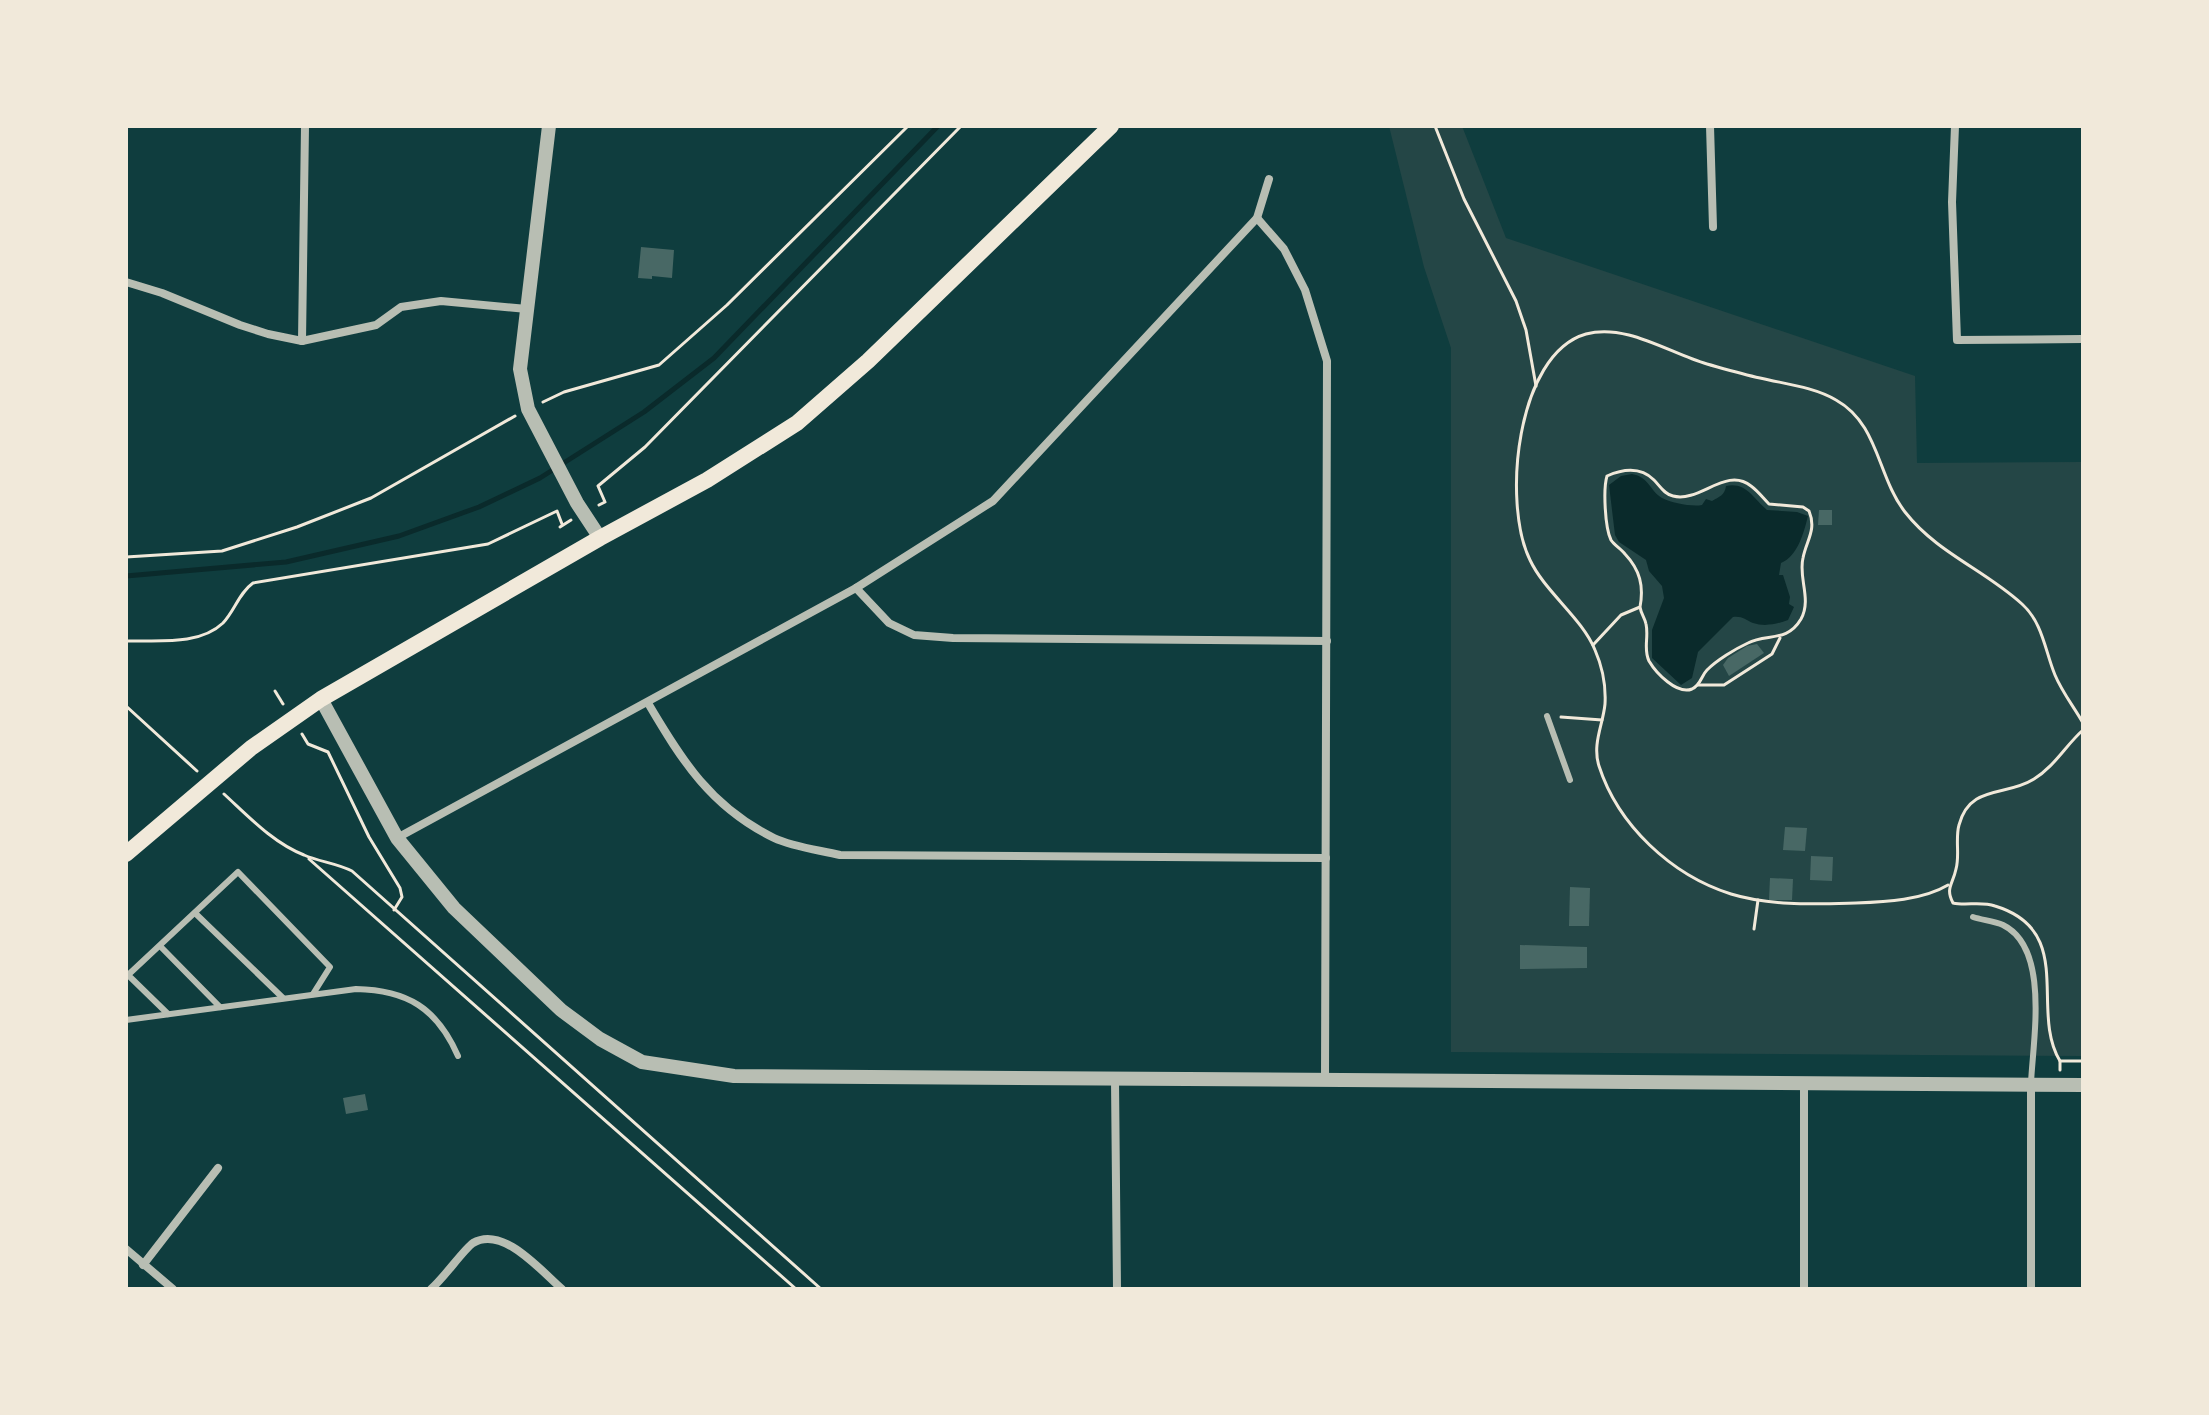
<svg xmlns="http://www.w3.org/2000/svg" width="2209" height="1415" viewBox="0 0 2209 1415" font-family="Cabin,sans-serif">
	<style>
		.green { fill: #244646 }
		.water { fill: #0a2a2b }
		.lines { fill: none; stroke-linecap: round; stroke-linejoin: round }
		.stream { stroke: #0a2a2b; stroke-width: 5 }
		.building { fill: #486865 }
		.path { stroke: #f1e9da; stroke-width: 3 }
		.service { stroke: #b8beb3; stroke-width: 6 }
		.minor { stroke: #b8beb3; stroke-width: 8 }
		.tertiary { stroke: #b8beb3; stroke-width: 14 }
		.secondary { stroke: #f1e9da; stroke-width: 16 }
	</style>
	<rect width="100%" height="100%" fill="#0f3d3e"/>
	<!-- green -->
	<polygon class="green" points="1389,126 1462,126 1506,238 1915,376 1917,463 2083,462 2083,1056 1451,1052 1451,348 1424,267"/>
	<!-- water -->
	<path class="water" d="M1632,474c17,3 18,17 30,24 10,5 30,9 40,7l4,-6 6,2c7,-4 13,-6 14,-15 20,-4 27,12 41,24l30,2 11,4c-4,16 -10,40 -27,47l-2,12h4l7,22 -1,7 5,3 -6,13c-11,4 -23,7 -35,3 -8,-3 -10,-7 -20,-6l-35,35 -6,26 -11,7 -29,-27v-28l12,-32 -2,-12 -13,-15 -3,-11 -27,-18 -4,-7 -6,-50 12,-9z"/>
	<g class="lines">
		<!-- stream -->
		<polyline class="stream" points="126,576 286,562 399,536 479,507 540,478 644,412 714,358 938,126"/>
	</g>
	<!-- building -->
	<g class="building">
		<polygon points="641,247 674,250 672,278 652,276 652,279 638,278"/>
		<polygon points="1819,510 1832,510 1832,525 1818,525"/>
		<polygon points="1757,644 1764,653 1729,676 1723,665 1728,658 1747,646"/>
		<polygon points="1785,827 1807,828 1805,851 1783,850"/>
		<polygon points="1811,856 1833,857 1832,881 1810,880"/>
		<polygon points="1770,878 1793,879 1792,900 1769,900"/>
		<polygon points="1570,887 1590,888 1589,926 1569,926"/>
		<polygon points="1520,945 1587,947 1587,968 1520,969"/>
		<polygon points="365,1094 368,1110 346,1114 343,1098"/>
	</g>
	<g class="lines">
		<!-- path -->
		<g class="path">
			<polyline points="1435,126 1464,199 1516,301 1526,330 1536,386"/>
			<polyline points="543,402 564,392 659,365 727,305 908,126"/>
			<polyline points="599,505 605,502 598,486 645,447 961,126"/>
			<polyline points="560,527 571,520"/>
			<polyline points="126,557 222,551 297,527 371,498 515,416"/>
			<path d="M126,641c31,-1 73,5 97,-18 12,-13 16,-30 30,-40l235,-39 69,-33 5,13"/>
			<path d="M1593,645l28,-30 19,-8c1,7 5,11 6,17 3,13 -3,25 3,37 7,12 28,34 43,28 9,-4 9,-13 15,-19 10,-10 28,-21 41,-27 18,-10 39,0 53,-24 11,-20 -3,-41 2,-61 3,-17 14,-28 6,-47l-6,-4 -34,-3c-6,-6 -11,-13 -18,-18 -25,-20 -51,17 -78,10 -9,-2 -13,-10 -19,-16 -14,-14 -31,-11 -47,-4 -4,13 -2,52 4,64 3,5 10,9 14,14 15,16 19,32 15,53"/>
			<polyline points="1698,685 1724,685 1772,654 1780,638"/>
			<polyline points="275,691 283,704"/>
			<polyline points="126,706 197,771"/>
			<polyline points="1561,717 1602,720"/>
			<polyline points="302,734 308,744 328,752 369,837 400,888 402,897 394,910"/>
			<path d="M224,794c24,22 49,49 80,61 16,7 32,8 48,16l469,418"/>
			<polyline points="309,859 796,1289"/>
			<path d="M1948,885c-25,15 -62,17 -92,18 -41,1 -86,3 -125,-9 -60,-19 -113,-69 -132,-128 -7,-22 4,-41 6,-62 1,-18 -3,-38 -10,-54 -13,-32 -50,-58 -65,-90 -28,-56 -14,-206 56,-226 40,-11 83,19 121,30 18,5 35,10 53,14 25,6 54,9 76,22 43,24 41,76 69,112 32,41 80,58 117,92 21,19 23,47 33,71 7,17 19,32 28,48"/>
			<polyline points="1754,929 1758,900"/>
			<path d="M2060,1061c-31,-51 17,-130 -65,-155 -14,-5 -29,0 -42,-3 -8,-15 0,-19 3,-34 4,-14 -1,-30 3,-44 11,-41 47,-28 75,-46 20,-12 32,-34 49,-49"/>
			<polyline points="2060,1070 2060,1061 2083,1061"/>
		</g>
		<!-- service -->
		<g class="service">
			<polyline points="1547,716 1570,780"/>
			<polyline points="195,913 283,998"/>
			<path d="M1973,917c9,3 21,4 30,8 47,23 30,114 28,158"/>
			<polyline points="160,946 220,1007"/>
			<polyline points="168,1014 128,975 238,872 330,967 313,994"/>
			<path d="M126,1020l230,-31c51,1 81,19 102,67"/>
		</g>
		<!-- minor -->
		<g class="minor">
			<polyline points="1710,126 1713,227"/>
			<polyline points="1955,126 1952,202 1957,340 2083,339"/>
			<polyline points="1257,218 1284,249 1305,290 1327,361 1325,1081"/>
			<polyline points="126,282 162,293 240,325 268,334 302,341 376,325 401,307 441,301 527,309"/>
			<polyline points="302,341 305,126"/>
			<polyline points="856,588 889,623 914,635 953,638 1327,641"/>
			<path d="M648,703c34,58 63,104 126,135 19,9 45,12 66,17l486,3"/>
			<polyline points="397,838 856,588 993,501 1257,218 1269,179"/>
			<polyline points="1115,1080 1117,1289"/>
			<polyline points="1804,1085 1804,1289"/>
			<polyline points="126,1249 173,1289"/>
			<polyline points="143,1265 218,1168"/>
			<path d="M431,1289c13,-11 33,-40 42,-46 30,-18 68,28 89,46"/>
			<polyline points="2031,1289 2031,1085"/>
		</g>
		<!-- tertiary -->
		<g class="tertiary">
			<polyline points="549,126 520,369 528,409 577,503 600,538"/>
			<polyline points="321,699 397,838 454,908 561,1010 600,1039 642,1062 734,1076 2083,1085"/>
		</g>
		<!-- secondary -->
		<polyline class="secondary" points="126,854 251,748 321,699 600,538 707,480 797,423 868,361 1111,126"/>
	</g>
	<!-- border -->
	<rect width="2209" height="1415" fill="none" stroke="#f1e9da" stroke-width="256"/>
</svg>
